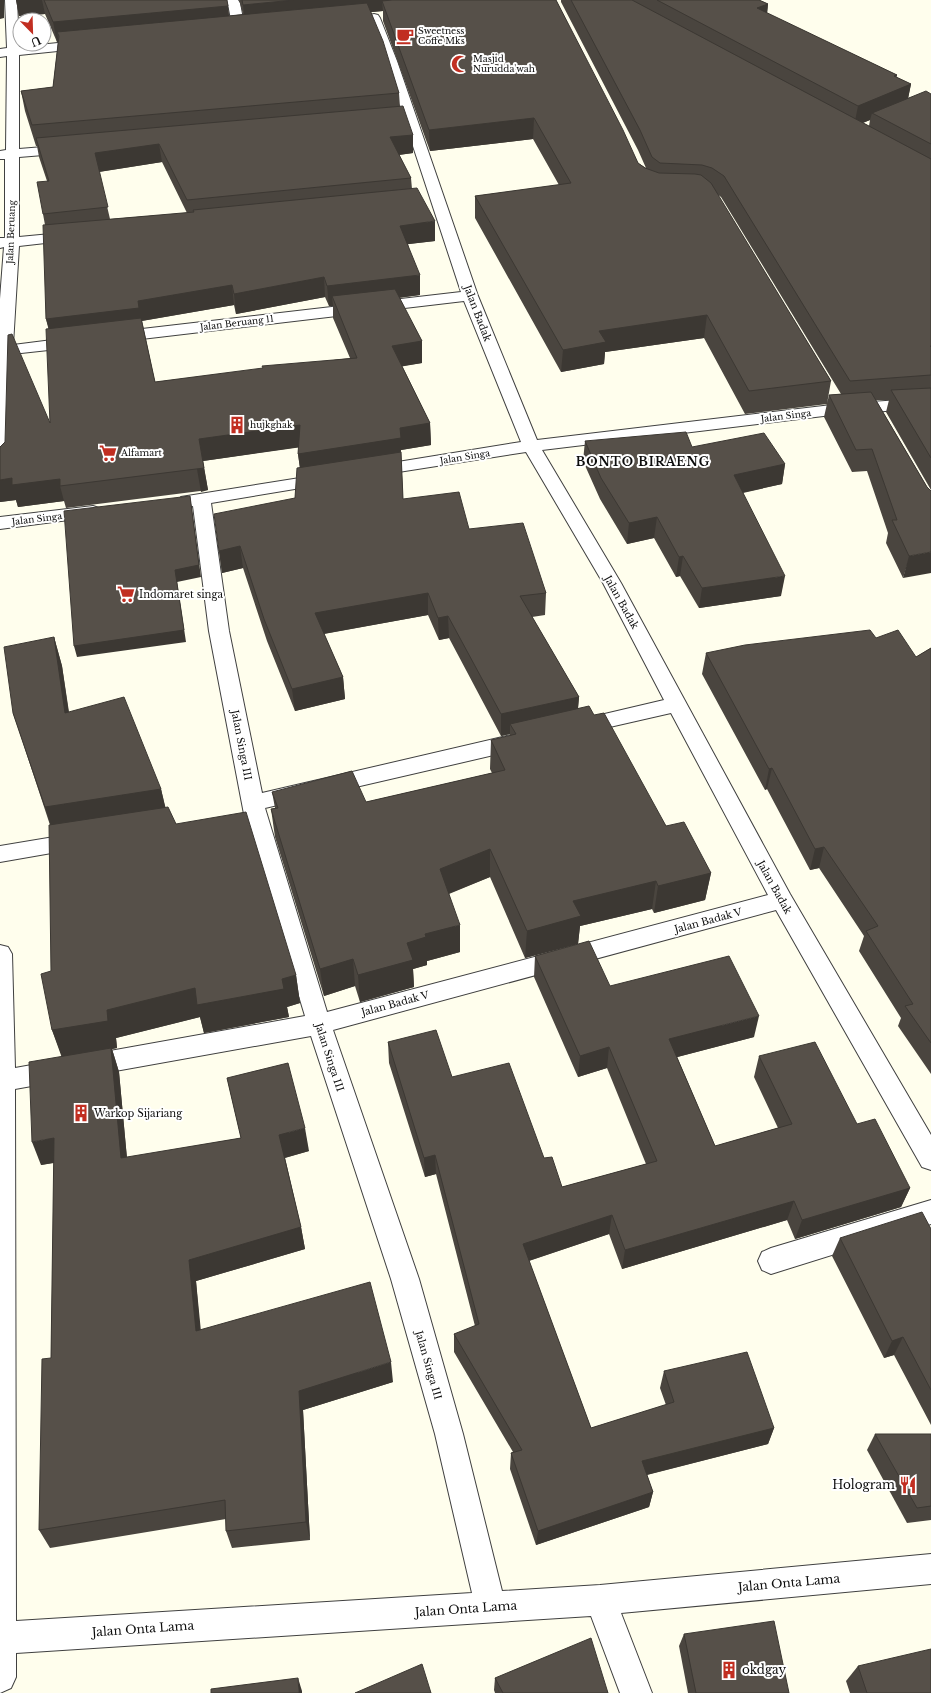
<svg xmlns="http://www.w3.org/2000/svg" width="931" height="1693" viewBox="0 0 931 1693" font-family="'Libre Baskerville',serif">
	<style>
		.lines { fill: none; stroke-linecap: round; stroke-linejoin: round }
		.street-casing { stroke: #404040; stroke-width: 2 }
		.street { fill: #fff; fill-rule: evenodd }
		.wall { fill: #4a453f; fill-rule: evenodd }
		.shaded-wall { fill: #3c3833 }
		.building { fill: #565049; stroke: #3c3833 }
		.labels { text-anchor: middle; stroke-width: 4; stroke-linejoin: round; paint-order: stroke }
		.far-poi-label { font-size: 9px; fill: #0d0d0d; stroke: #fff; text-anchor: start }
		.far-street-label { font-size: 9px; fill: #0d0d0d; stroke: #fff }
		.street-label { font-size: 10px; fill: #0d0d0d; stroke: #fff }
		.poi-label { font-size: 10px; fill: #0d0d0d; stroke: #fff; text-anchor: start }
		.far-district-label { font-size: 12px; font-weight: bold; letter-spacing: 1px; fill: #0d0d0d; stroke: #fff }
		.near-poi-label { font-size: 12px; fill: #0d0d0d; stroke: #fff; text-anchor: end }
		.near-street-label { font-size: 12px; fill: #0d0d0d; stroke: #fff }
	</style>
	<rect width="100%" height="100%" fill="#fffeed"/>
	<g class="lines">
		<!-- street casing -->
		<g class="street-casing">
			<g id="street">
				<polygon points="5,0 17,0 19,47 87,40 91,41 93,44 91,47 87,48 19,55 19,149 68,145 73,146 75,149 73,152 68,153 19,157 19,237 72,232 77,233 79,236 77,239 72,240 19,246 13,345 76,337 82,339 84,342 82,345 76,347 12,354 9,464 6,468 0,469 0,299 4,247 0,248 0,238 5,238 5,159 0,159 0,151 6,150 7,56 0,57 0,49 7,48"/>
				<polygon points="224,0 238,0 240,3 245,30 243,33 235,33 233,30 228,4"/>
				<path d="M374,14l4,1 2,3 17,43 81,235 59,144 303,-36 91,-6v10l-91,6 -298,36 79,133 169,311 141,241v35l-9,-3 -146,-257 -443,120 86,249 44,155 39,157 98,-6 331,-31v30l-310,29 31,80h-32l-29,-77 -575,37v24l-5,11 -11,5v-748l8,2 4,7 3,114 290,-52 -61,-202 -35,-183 -16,-125 -6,1 -6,-2 -3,-4 3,-4 144,-23 6,1 3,4 -3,4 -120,20 18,128 33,162 258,-60 7,3 3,5 -3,5 -7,3 -255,59 62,204 441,-117 -97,-182 -92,21 -7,-2 -3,-5 3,-5 7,-2 85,-20 -61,-117 -77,-131 -153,24 -6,-1 -3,-4 3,-4 6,-1 148,-24 -57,-141 -348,41 -6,-2 -2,-3 2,-3 6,-2 345,-40 -76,-231 -17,-43 2,-3zM311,1036l80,243 44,155 37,159 -456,28 -1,-532z"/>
				<polygon points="93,506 99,508 102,512 99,516 0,529 0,517"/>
				<polygon points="78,833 86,835 89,841 86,847 0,862 0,846"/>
				<polygon points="931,1200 931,1224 771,1274 762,1270 758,1261 762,1252 771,1248"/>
			</g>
		</g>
		<!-- street -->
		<use href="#street" class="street"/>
	</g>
	<!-- wall -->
	<g class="wall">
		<path d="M16,0h211l2,16 14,-2 -4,-14h317l82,163 8,5 -8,-18 -77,-148v-2h198l9,4 -1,9 130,62 -1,2 15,7 -3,14 23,-4v396l-45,-78 3,-12h-13l51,87 4,4 -28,87 -17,-35 2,-10 -21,-62 -15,1 -28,-55 5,-22 12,-1 -120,-197 -4,-3 114,187 -4,23 -82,10 -41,-76 -99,14 -1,12 -43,8 -86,-154v-22l84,-11 -26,-46 -103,12 -47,-130v-10l-12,1 28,81 1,14 13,28v18l-14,2 12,23 1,11 23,52 -27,3 12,51 -21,3 23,43v22l-20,3 28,57 1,22 -30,5 2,49 66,30 77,64 -1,22 -13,2 47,80 -1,11 16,7 72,111 45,47 -6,27 -51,13 -2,-4 -72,17 -2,18 -53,14 -35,-81 -41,17 11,58 -33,9v4l-14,4 1,18 -54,15 -5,-16 -31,10 -49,-159 -4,-28 4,-1 -3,-16 94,10 126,-29 -2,-4 1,-29 19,-4v-2l-9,2 -52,-98 -10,2 -11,-25 -104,19 19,43 2,22 -50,12 -28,-70 -24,-73 -21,5 -3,-22 76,-53 5,-30 -2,-14 1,-7 -96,14 5,29 -142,18 -2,-7 -46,6 -2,-7 -16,2v-55l50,-24 -1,-94 -3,-10 -1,-94 -2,-11 4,-33 -8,-24 -2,-11h-1l-11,-35 -4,-20 32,-4 5,-45h-1l-12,-28 -26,2zM870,120l-1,6 -6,-3zM162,162l25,51 -77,6 -11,-47zM325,297l4,9h4v12l17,40 -195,24 -13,-61 92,-16 2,9z"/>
		<polygon points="585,441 692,447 785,464 782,484 743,493 781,596 699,608 680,576 676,577 654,538 627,544 600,499 583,461"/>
		<polygon points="54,637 62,666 69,712 161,789 165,807 176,824 296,975 300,1003 287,1007 289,1017 204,1033 200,1017 116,1038 117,1048 112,1049 119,1072 127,1158 241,1138 227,1078 309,1151 285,1158 301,1227 305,1249 196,1281 200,1330 393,1382 303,1410 310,1540 232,1548 226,1531 226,1519 50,1548 39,1530 51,1358 54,1163 41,1165 62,1056 52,1030 51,971 50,825 23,743 13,713"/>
		<polygon points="876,638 916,657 931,648 931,1074 898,1026 901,1018 859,951 864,936 819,868 810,870 767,789 765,790 702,674 706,653"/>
		<polygon points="535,956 610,986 754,1037 677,1057 715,1146 778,1128 754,1077 759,1056 857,1124 910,1188 901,1207 795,1239 787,1220 622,1269 609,1234 529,1261 591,1428 666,1405 660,1388 664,1371 774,1428 768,1444 647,1475 653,1492 649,1507 536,1545 510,1469 511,1453 513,1452 454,1352 454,1334 475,1326 436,1174 425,1177 389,1063 388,1042 452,1077 544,1158 562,1187 646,1164 607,1068 578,1077 534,977"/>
		<polygon points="931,1229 931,1425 894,1355 884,1358 832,1256 840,1238"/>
		<polygon points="875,1434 931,1434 931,1520 907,1523 867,1450"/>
		<polygon points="684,1634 789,1693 688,1693 679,1646"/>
		<polygon points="858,1666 931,1693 850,1693 846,1681"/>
		<polygon points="495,1678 608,1693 495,1693 494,1690"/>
	</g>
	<!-- shaded-wall -->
	<g class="shaded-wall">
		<polygon points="0,0 4,0 4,18 0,19"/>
		<polygon points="16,0 42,0 45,14 19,16"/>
		<polygon points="294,0 500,0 382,1 383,11 245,24 243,5"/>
		<polygon points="768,4 766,24 757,8"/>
		<polygon points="228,6 230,26 59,36 57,32 59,42 57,42 53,22"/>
		<polygon points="897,75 893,91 911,84 907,104 872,113 870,120 854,126 858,106 894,76"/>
		<polygon points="534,118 533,139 430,151 429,130"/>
		<polygon points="413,135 413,153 390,156 390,137"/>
		<polygon points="159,144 162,162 98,172 95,153"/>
		<polygon points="435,221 435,241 401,245 400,226"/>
		<polygon points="420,275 420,295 336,305 332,296 333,306 329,306 327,286"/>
		<polygon points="324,277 325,297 236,314 234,294"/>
		<polygon points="232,285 234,305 141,321 51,339 46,319 138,301"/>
		<polygon points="707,315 704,338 605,352 604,364 561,372 563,350 599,331"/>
		<polygon points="422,341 422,363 393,368 392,346"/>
		<polygon points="430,423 431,445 401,450 401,460 301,476 298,454 400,428"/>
		<polygon points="300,425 302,447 203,461 199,439"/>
		<polygon points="785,464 782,484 731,495 734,475"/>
		<polygon points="204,468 208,490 201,492 197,469"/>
		<polygon points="12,478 60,479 60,486 64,501 18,507 16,500 0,502 0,480"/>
		<polygon points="190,496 201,577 177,582 186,642 77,657 74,646 175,570"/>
		<polygon points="657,517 654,538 627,544 629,523"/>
		<polygon points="240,546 243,568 222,573 219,551"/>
		<polygon points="931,552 931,573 903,578 909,556"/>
		<polygon points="683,556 680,576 676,577 679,557"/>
		<polygon points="785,576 781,596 699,608 702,588"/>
		<polygon points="428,593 428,615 317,635 315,613"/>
		<polygon points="448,616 449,638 439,640 438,618"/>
		<polygon points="54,637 62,666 73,743 65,713"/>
		<polygon points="343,677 345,699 295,711 292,689"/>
		<polygon points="579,697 577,719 510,724 510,734 501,736 501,714"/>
		<polygon points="772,768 767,789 765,790 769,769"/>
		<polygon points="161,789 168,818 54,836 45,807"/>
		<polygon points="824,847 819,868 810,870 815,849"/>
		<polygon points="490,849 490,877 440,897 440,869"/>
		<polygon points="711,873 705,900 654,913 658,886"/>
		<polygon points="656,881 652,909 580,926 578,944 525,958 527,931 573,901"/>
		<polygon points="460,925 460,952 427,961 427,965 413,969 414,987 360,1002 358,975 407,943 425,934"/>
		<polygon points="353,959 355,986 324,996 320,969"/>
		<polygon points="296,975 300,1003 287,1007 289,1017 204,1033 200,1017 116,1038 117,1048 112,1049 119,1072 129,1181 121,1158 62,1058 52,1030 107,1010 195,988 282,979"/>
		<polygon points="759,1016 754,1037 666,1060 669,1039"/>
		<polygon points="609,1047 607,1068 578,1077 580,1056"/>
		<polygon points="305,1128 309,1151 284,1158 279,1135"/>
		<polygon points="54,1138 63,1161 41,1165 32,1142"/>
		<polygon points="435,1155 436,1174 425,1177 424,1158"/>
		<polygon points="910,1188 901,1207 795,1239 802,1220"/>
		<polygon points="794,1201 787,1220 622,1269 625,1250"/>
		<polygon points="612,1215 609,1234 522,1263 523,1244"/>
		<polygon points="301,1227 305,1249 196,1281 203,1352 196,1331 189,1260"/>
		<polygon points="903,1337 894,1355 884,1358 892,1341"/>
		<polygon points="391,1362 393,1382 303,1410 310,1540 306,1522 299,1391"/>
		<polygon points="774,1428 768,1444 638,1477 642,1461"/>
		<polygon points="653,1492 649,1507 536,1545 538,1531"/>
		<polygon points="298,1678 302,1691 302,1693 299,1693"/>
	</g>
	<!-- building -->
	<g class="building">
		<polygon points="44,0 227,0 228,6 53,22"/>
		<polygon points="242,0 294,0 243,5"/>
		<polygon points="392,0 556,0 623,130 638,163 645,168 659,173 695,174 701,175 711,183 831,381 749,391 707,315 599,331 606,342 563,350 475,196 571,183 534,118 429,130 382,1"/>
		<polygon points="571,0 632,0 931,159 931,346 930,346 931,347 931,375 850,381 724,176 712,168 702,165 660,163 652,157 640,130"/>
		<polygon points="657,0 759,0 768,4 757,8 897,75 894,76 911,84 858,106"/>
		<polygon points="367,3 383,41 399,93 32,125 21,91 53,87 59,36 57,32"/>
		<polygon points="926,91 931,94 931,144 872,113"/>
		<polygon points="403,106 413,135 390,137 411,178 187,200 159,144 95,153 108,207 43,214 37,182 49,181 36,138"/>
		<polygon points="417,188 435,221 400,226 420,275 327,286 324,277 234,294 232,285 138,301 139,308 46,319 43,225 194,212 193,210"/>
		<polygon points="395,289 422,341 392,346 430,423 400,428 401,438 298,454 300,425 199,439 204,468 60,486 60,479 12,485 12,478 0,480 0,447 5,442 8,335 12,334 50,423 46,329 141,318 155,382 263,368 262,366 357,358 332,296"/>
		<polygon points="931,388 931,458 891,390"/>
		<polygon points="871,392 927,487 931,491 931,552 909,556 892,520 897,520 872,449 856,450 829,395"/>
		<polygon points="686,432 692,447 764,433 785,464 734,475 785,576 702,588 683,556 679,557 657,517 629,523 601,478 585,441"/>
		<polygon points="401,452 403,499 459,492 469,529 523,523 546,593 520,596 579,697 501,714 448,616 438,618 428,593 315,613 343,677 292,689 264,619 240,546 219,551 214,514 295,498 297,468"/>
		<polygon points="190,496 199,565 175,570 184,630 74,646 64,511"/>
		<polygon points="870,630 876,638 898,630 916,657 931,648 931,1043 905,1006 913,1004 866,931 878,926 824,847 815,849 772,768 769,769 706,653 745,645"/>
		<polygon points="54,637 65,713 124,697 161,789 45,807 13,713 4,647"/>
		<polygon points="589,706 594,715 604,713 666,826 684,822 711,873 658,886 656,881 573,901 581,916 527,931 490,849 440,869 460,925 425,934 426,937 407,943 413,960 358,975 353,959 320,969 271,809 278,808 272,792 352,771 366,802 505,770 491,740 516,734 510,724"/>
		<polygon points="168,807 176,824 246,812 296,975 282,979 284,989 197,1005 195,988 107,1010 108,1021 52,1030 41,974 51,971 49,825"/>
		<polygon points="589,941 610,986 729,956 759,1016 669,1039 715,1146 792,1124 759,1056 815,1042 857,1124 875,1119 910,1188 802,1220 794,1201 625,1250 612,1215 523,1244 591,1428 674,1402 664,1371 747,1352 774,1428 642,1461 653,1492 538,1531 511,1453 522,1450 454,1334 479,1324 435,1155 424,1158 388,1042 436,1030 452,1077 509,1063 544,1158 552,1157 562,1187 657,1161 609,1047 580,1056 535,956"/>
		<polygon points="111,1048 121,1158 241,1138 227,1078 288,1063 305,1128 279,1135 301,1227 189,1260 196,1331 370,1282 391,1362 299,1391 306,1522 226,1531 225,1500 39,1530 42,1359 51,1358 54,1138 32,1142 29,1062"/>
		<polygon points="922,1212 931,1229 931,1390 903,1337 892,1341 840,1238"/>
		<polygon points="875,1434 931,1434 931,1506 917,1508"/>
		<polygon points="774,1621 789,1693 696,1693 684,1634"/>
		<polygon points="591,1638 608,1693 503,1693 495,1678"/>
		<polygon points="931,1649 931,1693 867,1693 858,1666"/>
		<polygon points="422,1664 431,1693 355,1693"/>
		<polygon points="298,1678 299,1693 211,1693 211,1689"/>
	</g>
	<!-- icons -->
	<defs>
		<g id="cafe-bare" transform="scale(1.38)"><path d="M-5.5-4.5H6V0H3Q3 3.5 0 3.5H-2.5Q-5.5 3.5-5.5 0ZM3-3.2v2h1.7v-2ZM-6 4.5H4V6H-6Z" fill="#c12e21" stroke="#fff" stroke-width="2.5" paint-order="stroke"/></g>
		<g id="mosque-bare" transform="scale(1.38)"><path d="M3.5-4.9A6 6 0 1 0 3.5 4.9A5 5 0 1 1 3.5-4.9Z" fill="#c12e21" stroke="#fff" stroke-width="2.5" paint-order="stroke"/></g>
		<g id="building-bare" transform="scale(1.38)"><path d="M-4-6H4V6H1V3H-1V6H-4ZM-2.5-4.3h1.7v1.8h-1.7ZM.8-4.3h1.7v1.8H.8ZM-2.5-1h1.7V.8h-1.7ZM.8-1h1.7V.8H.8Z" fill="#c12e21" stroke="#fff" stroke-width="2.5" paint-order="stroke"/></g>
		<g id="supermarket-bare" transform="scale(1.38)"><path d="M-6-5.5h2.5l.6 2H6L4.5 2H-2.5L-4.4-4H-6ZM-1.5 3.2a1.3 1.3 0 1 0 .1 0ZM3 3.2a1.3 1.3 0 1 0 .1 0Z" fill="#c12e21" stroke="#fff" stroke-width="2.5" paint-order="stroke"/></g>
		<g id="restaurant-bare" transform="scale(1.38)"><path d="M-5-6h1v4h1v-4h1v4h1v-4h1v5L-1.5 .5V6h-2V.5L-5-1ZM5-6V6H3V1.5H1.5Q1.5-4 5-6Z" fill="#c12e21" stroke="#fff" stroke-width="2.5" paint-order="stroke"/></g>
	</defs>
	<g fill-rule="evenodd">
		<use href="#cafe-bare" x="405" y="36"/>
		<use href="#mosque-bare" x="460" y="64"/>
		<use href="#building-bare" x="237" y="425"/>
		<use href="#supermarket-bare" x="108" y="453"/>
		<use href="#supermarket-bare" x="126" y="594"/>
		<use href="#building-bare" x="81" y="1113"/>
		<use href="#restaurant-bare" x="908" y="1485"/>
		<use href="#building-bare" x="729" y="1670"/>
	</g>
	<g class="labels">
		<!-- far-poi labels -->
		<g class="far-poi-label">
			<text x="418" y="34">Sweetness<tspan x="418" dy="10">Coffe Mks</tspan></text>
			<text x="473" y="62">Masjid<tspan x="473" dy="10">Nurudda'wah</tspan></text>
			<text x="250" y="428">hujkghak</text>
			<text x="121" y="456">Alfamart</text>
		</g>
		<!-- far-street labels -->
		<g class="far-street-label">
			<text transform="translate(11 232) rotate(-88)" y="3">Jalan Beruang</text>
			<text transform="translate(237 323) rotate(-7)" y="3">Jalan Beruang 11</text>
			<text transform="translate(786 416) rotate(-7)" y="3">Jalan Singa</text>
			<text transform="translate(465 457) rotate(-9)" y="3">Jalan Singa</text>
			<text transform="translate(37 519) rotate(-7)" y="3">Jalan Singa</text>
		</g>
		<!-- street labels -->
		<g class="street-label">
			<text transform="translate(478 313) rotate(69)" y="4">Jalan Badak</text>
			<text transform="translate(622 602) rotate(61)" y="4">Jalan Badak</text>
			<text transform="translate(242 745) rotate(79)" y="4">Jalan Singa III</text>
			<text transform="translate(775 887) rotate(61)" y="4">Jalan Badak</text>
			<text transform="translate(708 920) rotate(-15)" y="4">Jalan Badak V</text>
			<text transform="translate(395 1003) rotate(-15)" y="4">Jalan Badak V</text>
			<text transform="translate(330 1057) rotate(72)" y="4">Jalan Singa III</text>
			<text transform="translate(429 1365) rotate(74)" y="4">Jalan Singa III</text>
		</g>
		<!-- poi labels -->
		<g class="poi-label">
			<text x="139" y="598">Indomaret singa</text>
			<text x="94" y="1117">Warkop Sijariang</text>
		</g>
		<!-- far-district labels -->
		<g class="far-district-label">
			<text x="643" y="466">BONTO BIRAENG</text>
		</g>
		<!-- near-poi labels -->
		<g class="near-poi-label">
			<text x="895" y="1489">Hologram</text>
			<text x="742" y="1674" text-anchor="start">okdgay</text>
		</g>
		<!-- near-street labels -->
		<g class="near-street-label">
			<text transform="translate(789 1583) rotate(-5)" y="4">Jalan Onta Lama</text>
			<text transform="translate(466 1609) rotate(-4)" y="4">Jalan Onta Lama</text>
			<text transform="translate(143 1629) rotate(-4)" y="4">Jalan Onta Lama</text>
		</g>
	</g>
	<!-- north arrow -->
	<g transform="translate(32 32) rotate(157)"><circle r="19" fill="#ffffff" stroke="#9e9e9e"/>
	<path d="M0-3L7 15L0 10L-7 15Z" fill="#c12e21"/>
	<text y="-6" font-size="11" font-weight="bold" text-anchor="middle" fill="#0d0d0d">U</text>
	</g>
</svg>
